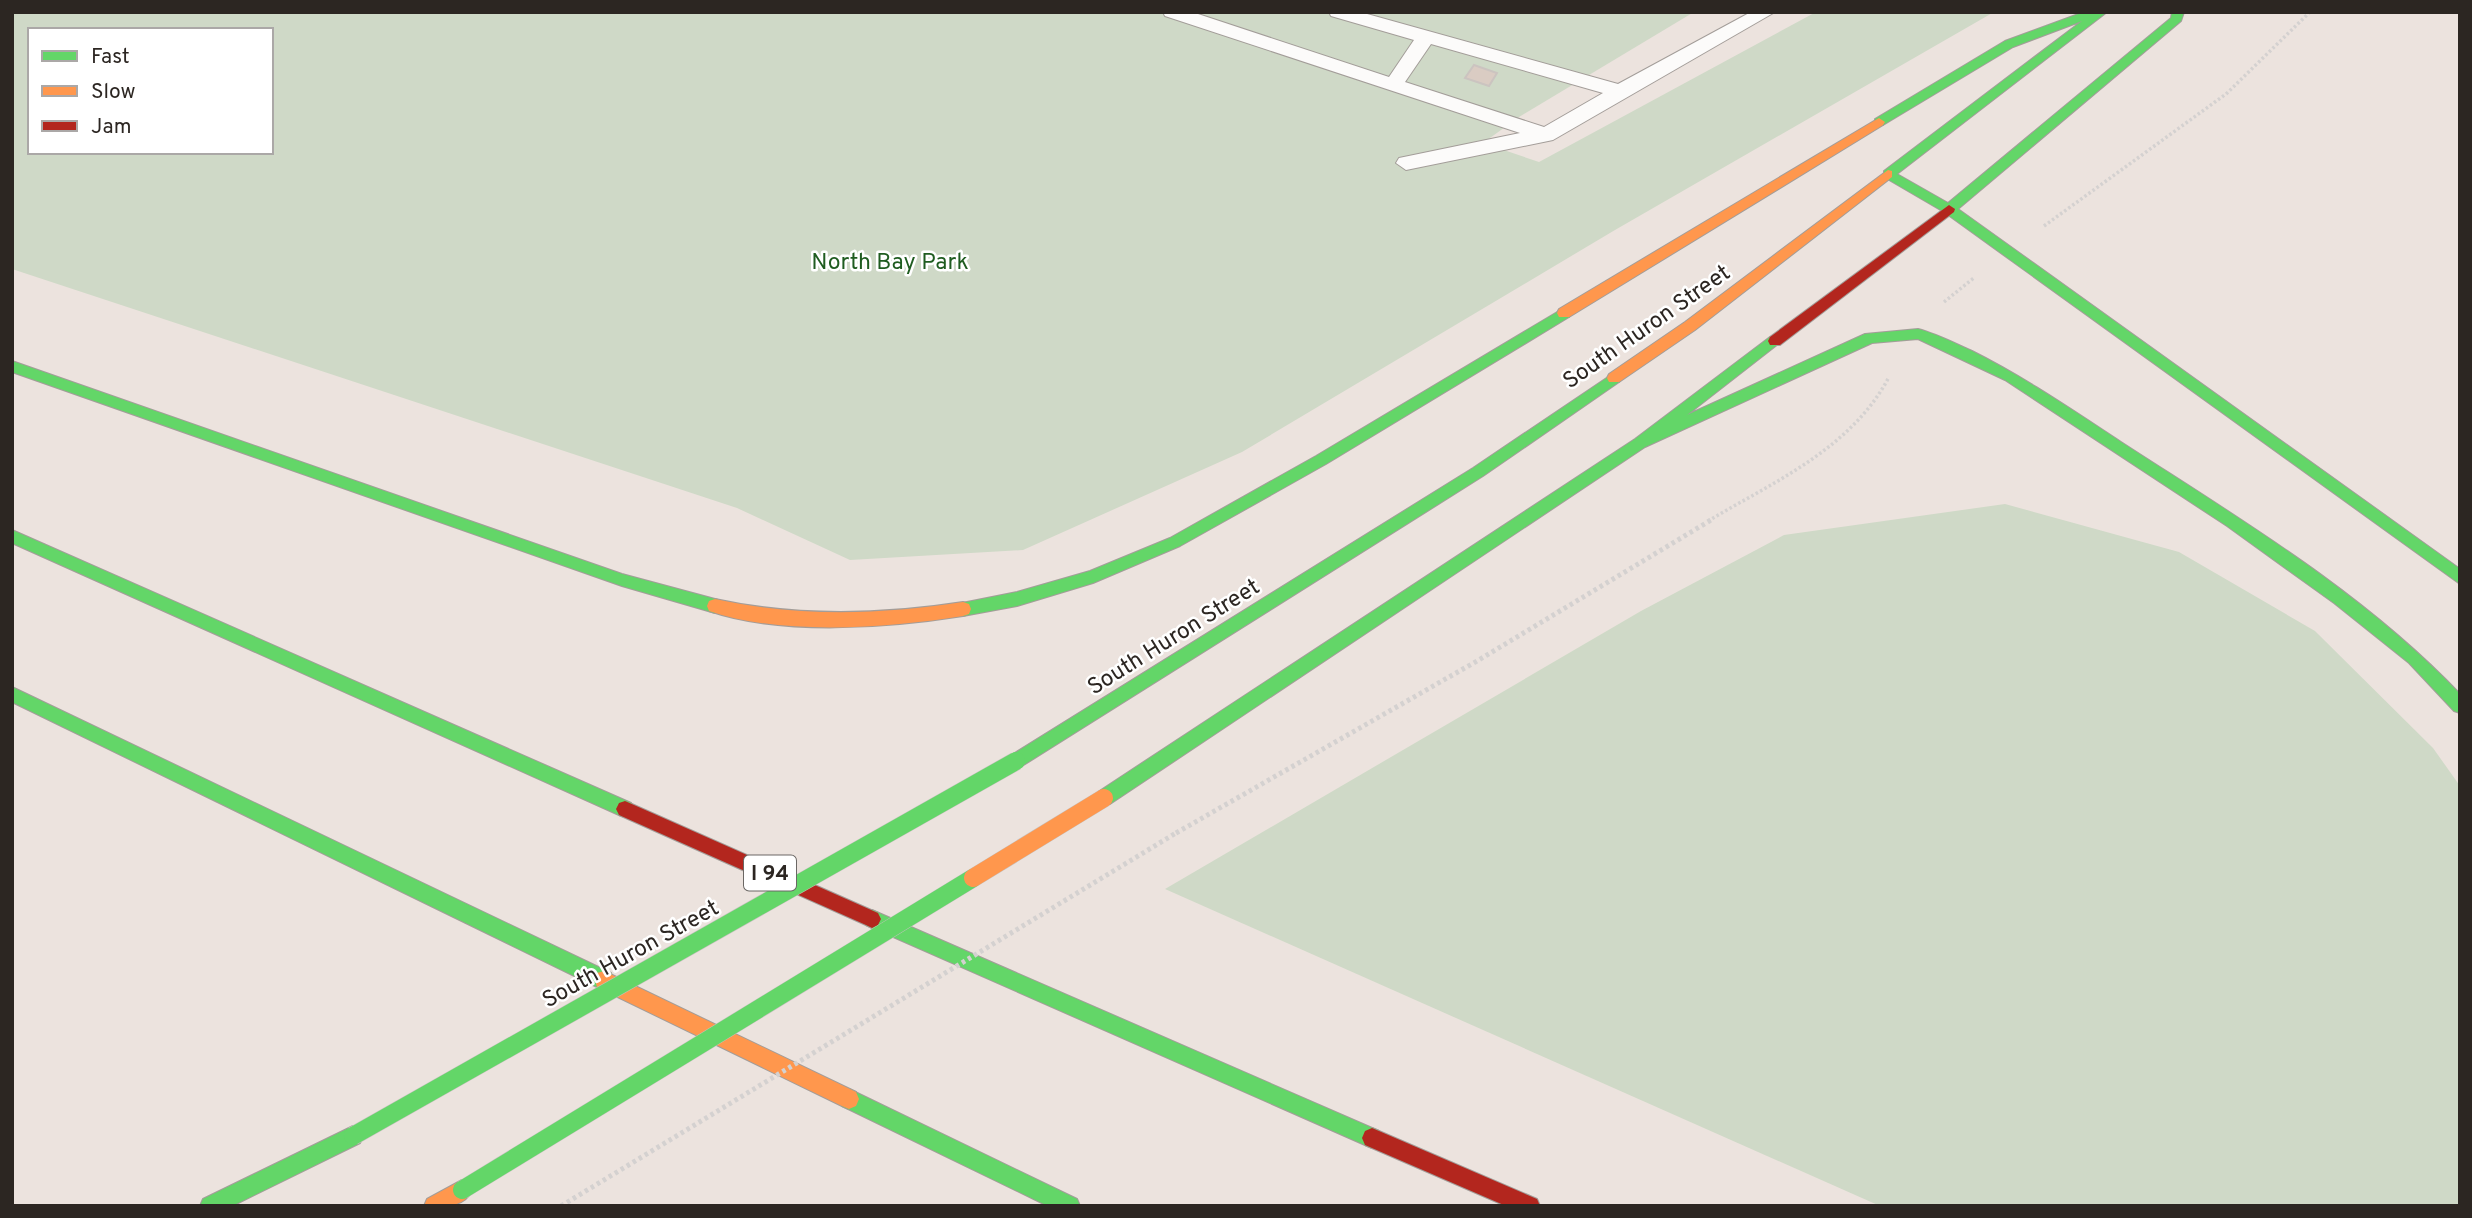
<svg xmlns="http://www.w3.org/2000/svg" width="2472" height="1218" viewBox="0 0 2472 1218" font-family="Overpass,sans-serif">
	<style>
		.green { fill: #cfd9c7; fill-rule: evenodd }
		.building { fill: #daccc3; stroke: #cbc4c0; stroke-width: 2 }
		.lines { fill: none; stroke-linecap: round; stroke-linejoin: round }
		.lane-casing { stroke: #a39d99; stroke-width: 2 }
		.fast-casing { stroke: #a39d99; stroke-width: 2 }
		.slow-casing { stroke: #a39d99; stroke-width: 2 }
		.jam-casing { stroke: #a39d99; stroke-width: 2 }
		.path-far1 { stroke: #d4d1d0; stroke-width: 3.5; stroke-dasharray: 2.5 2.5; stroke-linecap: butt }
		.path { stroke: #d4d1d0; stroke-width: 5; stroke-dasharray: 3.5 3.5; stroke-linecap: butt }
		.lane { fill: #fcfbfa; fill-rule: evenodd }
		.fast { fill: #63d668; fill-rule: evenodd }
		.slow { fill: #ff974d; fill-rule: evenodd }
		.jam { fill: #b3261e; fill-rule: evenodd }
		.fast-bridge-casing { stroke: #c6c1bf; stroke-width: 19; stroke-linecap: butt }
		.slow-bridge-casing { stroke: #c6c1bf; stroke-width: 19; stroke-linecap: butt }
		.path-bridge { stroke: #d4d1d0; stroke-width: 5; stroke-dasharray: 3.5 3.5; stroke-linecap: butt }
		.fast-bridge { stroke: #63d668; stroke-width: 18 }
		.slow-bridge { stroke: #ff974d; stroke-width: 18 }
		.labels { text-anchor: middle; stroke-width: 5; stroke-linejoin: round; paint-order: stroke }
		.shield { fill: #fff; stroke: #6b6764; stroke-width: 2 }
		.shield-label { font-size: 21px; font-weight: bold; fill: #2c2622 }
		.park-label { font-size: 23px; fill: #1f5c20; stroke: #fff }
		.street-label { font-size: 23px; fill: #2c2622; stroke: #fff }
	</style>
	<rect width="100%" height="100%" fill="#ece3de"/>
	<!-- green -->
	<g class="green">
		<path d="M12,12h1682l-175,105 -36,26 56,19 277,-150h178l-379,218 -373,222 -219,98 -173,10 -113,-52 -725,-239zM30,30h241v122h-241z"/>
		<polygon points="2005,504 2179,552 2315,631 2433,748 2460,786 2460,1206 1880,1206 1165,889 1641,611 1784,535"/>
	</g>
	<!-- building -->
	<polygon class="building" points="1474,65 1497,73 1489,86 1465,78"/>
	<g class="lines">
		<!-- lane casing -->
		<g class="lane-casing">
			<path id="lane" d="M1163,12h29l197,65 25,-37 -83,-24 -2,-4h31l258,72 133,-72h24l-222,128 -147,30 -10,-7 3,-5 121,-25 -355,-117zM1431,44l172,49 -59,34 -139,-45z"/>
		</g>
		<!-- fast casing -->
		<g class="fast-casing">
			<g id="fast">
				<polygon points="2084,12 2107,12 1897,174 1948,203 2171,18 2172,12 2184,12 2181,21 1958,209 2460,569 2460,584 1944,212 1884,177 1884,171 2082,21 2013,47 1883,125 1875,125 1875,119 2005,41"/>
				<polygon points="1564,308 1569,309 1571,313 1569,317 1326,464 1180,546 1093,583 1017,606 963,616 957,614 955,609 957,604 1017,592 1090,571 1170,538 1316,456"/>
				<path d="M1918,329c19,5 36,14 54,22 52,26 100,59 149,91 117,76 242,150 339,252v19l-6,-2 -45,-48 -75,-60 -107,-77 -222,-146 -87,-41 -46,4 -227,104 -535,357 -6,2 -6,-2 -3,-6 3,-6 537,-353 135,-102h10l2,4 -95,74 178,-81z"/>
				<polygon points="12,361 622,574 715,599 721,601 723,606 721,611 715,613 622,586 12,372"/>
				<polygon points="1614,373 1619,374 1621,378 1619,382 1483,476 1022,766 1016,769 1010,766 1008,761 1010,756 1473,468"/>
				<polygon points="12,530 631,803 634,809 631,815 625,817 619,815 12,543"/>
				<polygon points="12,687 611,973 613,980 611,987 604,989 597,987 12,702"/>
				<polygon points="872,910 1379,1131 1382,1138 1379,1145 1372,1148 1365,1145 866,925 863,919 866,913"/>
				<polygon points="849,1089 1077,1199 1080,1206 1048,1206 842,1106 839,1099 842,1092"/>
				<polygon points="353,1126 360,1129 363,1136 360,1143 232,1206 200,1206 203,1199"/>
			</g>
		</g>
		<!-- slow casing -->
		<g class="slow-casing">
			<g id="slow">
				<polygon points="1879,118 1885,122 1883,125 1569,317 1559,317 1557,313 1559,309"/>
				<polygon points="1888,170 1892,171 1892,177 1695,330 1619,382 1609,382 1607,378 1609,374 1685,322"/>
				<path d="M715,599c82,18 165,16 248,3l6,2 2,5 -2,5 -6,2c-75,12 -181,20 -254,-5l-2,-5 2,-5z"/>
				<polygon points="604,971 856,1092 859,1099 856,1106 849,1109 842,1106 597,987 595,980 597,973"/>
				<path d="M462,1180l7,3 3,7c-8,19 -30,16 -48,16l3,-7z"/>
			</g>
		</g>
		<!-- jam casing -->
		<g class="jam-casing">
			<g id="jam">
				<polygon points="1949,205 1955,209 1954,212 1780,345 1770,345 1768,341 1770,337"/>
				<polygon points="625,801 878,913 881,919 878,925 872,928 866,925 619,815 616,809 619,803"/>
				<polygon points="1372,1128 1537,1199 1540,1206 1506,1206 1365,1145 1362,1138 1365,1131"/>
			</g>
		</g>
		<!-- path-far1 -->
		<g class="path-far1">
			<polyline points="2044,226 2226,94 2310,12"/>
			<polyline points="1944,302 1975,277"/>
			<path d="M1708,521c67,-40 143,-72 181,-144"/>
		</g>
		<!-- path -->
		<polyline class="path" points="1176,833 1477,661 1711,520"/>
		<!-- lane -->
		<use href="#lane" class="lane"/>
		<!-- fast -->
		<use href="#fast" class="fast"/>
		<!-- slow -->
		<use href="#slow" class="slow"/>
		<!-- jam -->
		<use href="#jam" class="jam"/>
		<!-- fast-bridge casing -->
		<g class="fast-bridge-casing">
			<g id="fast-bridge">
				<polyline points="353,1136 1016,761"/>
				<polyline points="462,1190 973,878"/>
			</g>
		</g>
		<!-- slow-bridge casing -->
		<g class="slow-bridge-casing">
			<polyline id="slow-bridge" points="973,878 1104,798"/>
		</g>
		<!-- path-bridge -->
		<polyline class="path-bridge" points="561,1206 1176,833"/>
		<!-- fast-bridge -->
		<use href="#fast-bridge" class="fast-bridge"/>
		<!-- slow-bridge -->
		<use href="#slow-bridge" class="slow-bridge"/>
	</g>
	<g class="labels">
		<!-- shield labels -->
		<rect class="shield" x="744" y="855.5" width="52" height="35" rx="5"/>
		<g class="shield-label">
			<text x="770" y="880">I 94</text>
		</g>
		<!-- park labels -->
		<g class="park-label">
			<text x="890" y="269">North Bay Park</text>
		</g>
		<!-- street labels -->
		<g class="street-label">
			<text transform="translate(1646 326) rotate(-35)" y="8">South Huron Street</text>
			<text transform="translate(1173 636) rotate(-32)" y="8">South Huron Street</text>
			<text transform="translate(630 953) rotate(-29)" y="8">South Huron Street</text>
		</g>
	</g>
	<!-- border -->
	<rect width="2472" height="1218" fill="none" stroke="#2c2622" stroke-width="28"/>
	<!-- legend -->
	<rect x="28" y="28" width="245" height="126" fill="#ffffff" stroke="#aba8a7" stroke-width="2"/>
	<rect x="42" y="51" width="35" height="10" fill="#63d668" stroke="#aba8a7" stroke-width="2"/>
	<text x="91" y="63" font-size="21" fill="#2c2622">Fast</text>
	<rect x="42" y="86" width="35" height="10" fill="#ff974d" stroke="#aba8a7" stroke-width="2"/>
	<text x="91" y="98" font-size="21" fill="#2c2622">Slow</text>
	<rect x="42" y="121" width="35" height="10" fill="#b3261e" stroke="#aba8a7" stroke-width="2"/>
	<text x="91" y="133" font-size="21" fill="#2c2622">Jam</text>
</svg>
